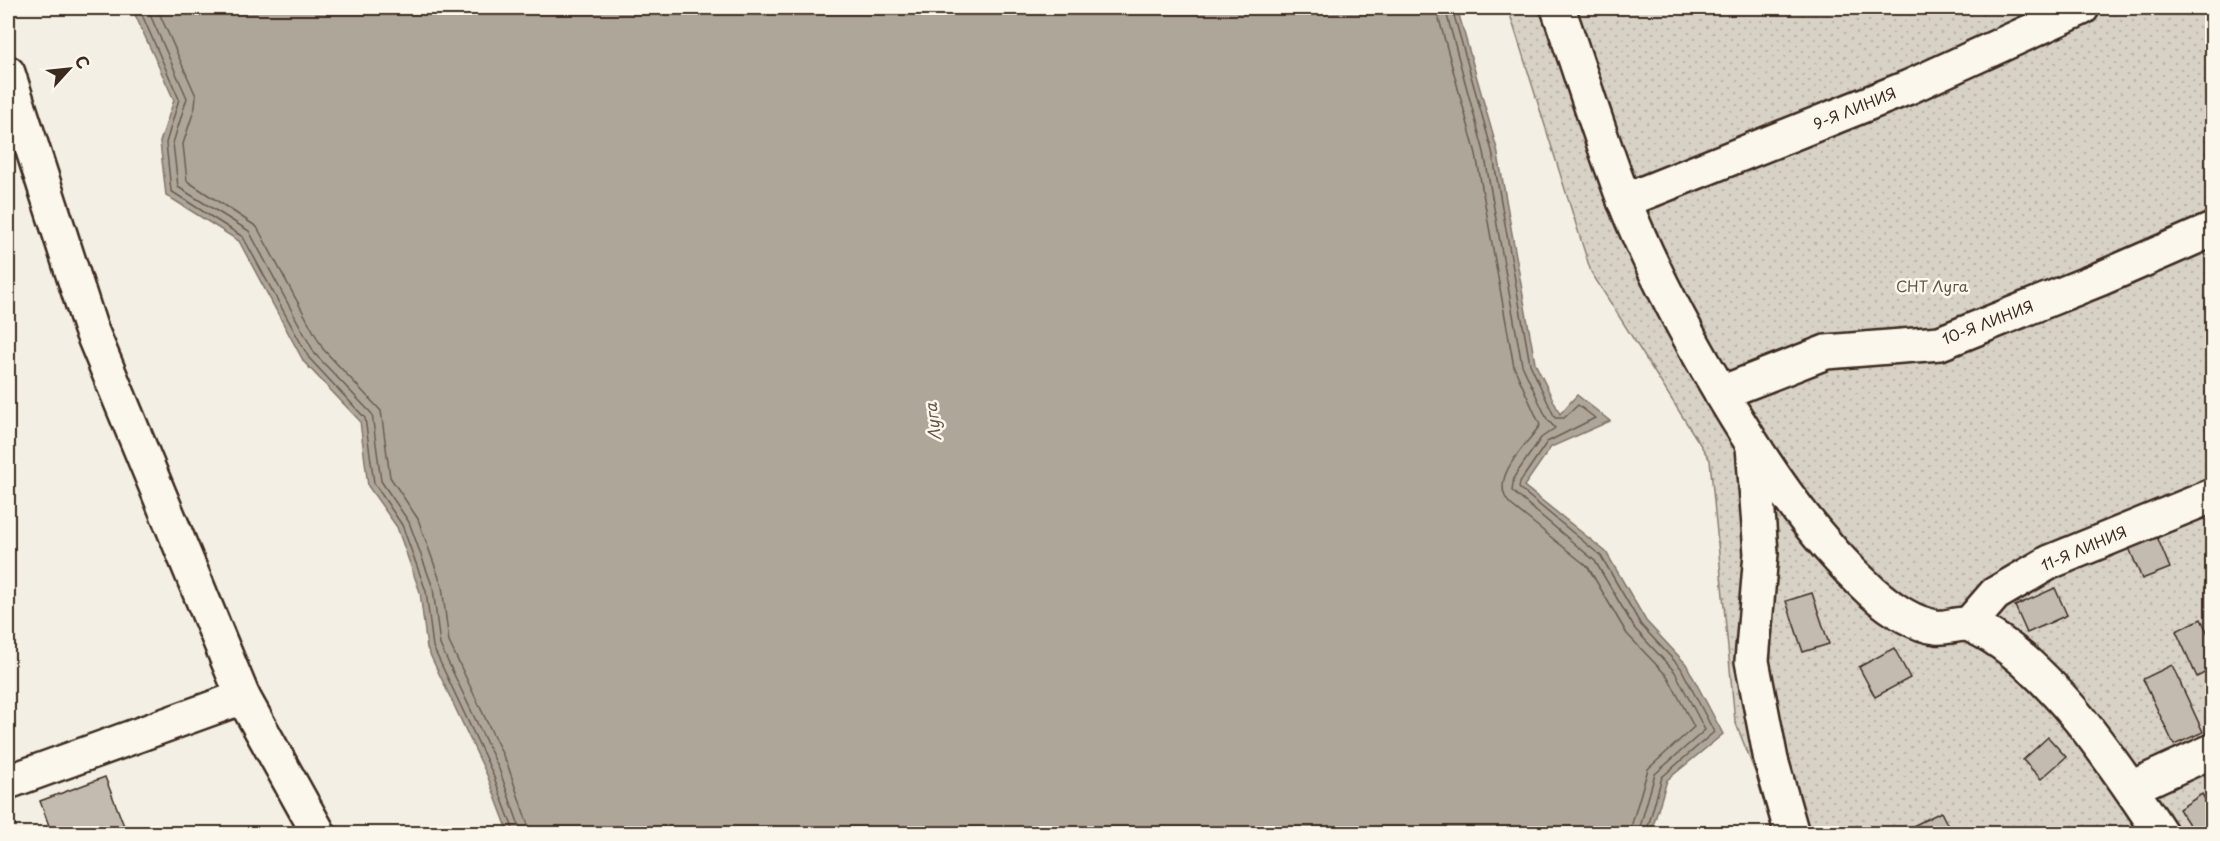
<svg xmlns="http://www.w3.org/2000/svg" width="2220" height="841" viewBox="0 0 2220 841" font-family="'Playpen Sans',sans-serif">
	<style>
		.park { fill: url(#park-dots); stroke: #8a7e72; stroke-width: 1.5 }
		.water { fill: #afa69a; stroke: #817468; stroke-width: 1.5 }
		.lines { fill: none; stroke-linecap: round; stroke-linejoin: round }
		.shore { stroke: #695c50; stroke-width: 1.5 }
		.building { fill: #c3bbb0; stroke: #3b2a1e; stroke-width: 1.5 }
		.minor-casing { stroke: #3b2a1e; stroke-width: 38 }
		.minor { stroke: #fbf7ec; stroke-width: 33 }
		.labels { text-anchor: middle; stroke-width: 5; stroke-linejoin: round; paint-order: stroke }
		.street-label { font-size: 15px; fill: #3b2a1e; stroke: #fbf7ec }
		.park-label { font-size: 15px; fill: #625448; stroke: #fbf7ec }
		.water-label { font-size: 16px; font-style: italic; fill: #645549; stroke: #fbf7ec }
	</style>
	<defs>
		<pattern id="park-dots" width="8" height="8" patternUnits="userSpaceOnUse" patternTransform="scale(1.5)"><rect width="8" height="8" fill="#d8d1c6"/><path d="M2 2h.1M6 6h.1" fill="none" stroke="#bab4aa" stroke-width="1.8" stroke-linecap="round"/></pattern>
	</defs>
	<rect width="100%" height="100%" fill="#f3efe4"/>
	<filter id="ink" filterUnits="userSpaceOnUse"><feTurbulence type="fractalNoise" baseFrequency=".0167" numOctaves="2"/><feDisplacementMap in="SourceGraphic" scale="12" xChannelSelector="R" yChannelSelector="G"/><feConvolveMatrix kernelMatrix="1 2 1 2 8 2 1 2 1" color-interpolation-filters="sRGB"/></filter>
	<g filter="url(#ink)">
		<!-- park -->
		<polygon class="park" points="1508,8 2212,8 2212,833 1779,833 1735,721 1710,460 1591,272"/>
		<!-- water -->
		<polygon class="water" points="132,8 1457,8 1497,149 1535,363 1560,414 1577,395 1610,421 1551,447 1524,486 1606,552 1646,621 1686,664 1723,734 1667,780 1651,833 509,833 487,775 427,648 420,592 397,527 368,486 360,421 304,362 239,241 166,195 160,142 174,100"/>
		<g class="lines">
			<!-- shore -->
			<g class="shore">
				<polyline points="139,8 179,99 166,143 171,191 243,237 309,358 365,418 374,483 402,525 426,591 433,647 492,772 515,834"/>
				<polyline points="147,8 187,98 173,143 178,187 249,231 315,354 372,414 381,481 409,522 433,588 440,645 499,769 522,834"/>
				<polyline points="157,8 196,96 195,107 183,144 187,181 257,227 323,349 381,411 390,477 418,519 442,586 449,642 508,766 531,834"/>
				<path d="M1436,8l40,146 38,213 26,58c-13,20 -53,54 -30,79l78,63 39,67 41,43 26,50 -46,42 -19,65"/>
				<polyline points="1445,8 1484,152 1522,365 1547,419 1555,428 1541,438 1514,477 1512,491 1595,561 1635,629 1675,672 1705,730 1655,774 1638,834"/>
				<polyline points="1452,8 1492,151 1530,364 1555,418 1564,418 1578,405 1595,418 1547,442 1520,482 1519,488 1601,556 1641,625 1681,668 1714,732 1662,777 1646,834"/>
			</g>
		</g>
		<!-- building -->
		<g class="building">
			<polygon points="2153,527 2170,568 2142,579 2125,538"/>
			<polygon points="2055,588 2067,615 2027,633 2015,606"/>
			<polygon points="1812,593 1829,644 1803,652 1786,601"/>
			<polygon points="2201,619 2212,642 2212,669 2197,677 2176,631"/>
			<polygon points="1894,648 1910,678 1875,697 1859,667"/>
			<polygon points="2172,665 2203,732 2174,745 2143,679"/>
			<polygon points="2048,737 2066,757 2041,779 2023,760"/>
			<polygon points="105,777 126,831 119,834 52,834 40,801"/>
			<polygon points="2202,794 2212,811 2212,834 2195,834 2179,809"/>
			<polygon points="1941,812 1952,834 1904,834 1903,831"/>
		</g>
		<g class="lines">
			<!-- minor casing -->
			<g class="minor-casing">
				<g id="minor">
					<path d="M1558,8c22,63 42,129 66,192 25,65 58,126 93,186 43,73 91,147 154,205 17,15 42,33 65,36 11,2 26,-6 36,-1 74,33 145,141 189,208"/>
					<polyline points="8,73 90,327 243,697 319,834"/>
					<polyline points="1624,201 1909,87 2082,8"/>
					<polyline points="1721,393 1826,352 1940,343 2102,278 2212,230"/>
					<polyline points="1753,446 1761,553 1752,661 1771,760 1792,834"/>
					<polyline points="1969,624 1995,594 2050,562 2212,496"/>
					<polyline points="8,782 243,697"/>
					<polyline points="2131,788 2212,751"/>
				</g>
			</g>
			<!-- minor -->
			<use href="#minor" class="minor"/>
		</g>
	</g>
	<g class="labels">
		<!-- street labels -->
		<g class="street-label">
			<text transform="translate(1855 109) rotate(-22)" y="5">9-Я ЛИНИЯ</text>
			<text transform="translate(1988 323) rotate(-21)" y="5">10-Я ЛИНИЯ</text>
			<text transform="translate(2084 549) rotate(-23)" y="5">11-Я ЛИНИЯ</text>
		</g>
		<!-- park labels -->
		<g class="park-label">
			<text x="1932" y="292">СНТ Луга</text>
		</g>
		<!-- water labels -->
		<g class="water-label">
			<text transform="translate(933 422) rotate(-97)" y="6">Луга</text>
		</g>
	</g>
	<!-- margin -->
	<rect width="2220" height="841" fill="none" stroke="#fbf7ec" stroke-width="30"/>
	<rect x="15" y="15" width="2190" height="811" fill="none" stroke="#3b2a1e" stroke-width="2" filter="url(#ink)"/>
	<!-- north arrow -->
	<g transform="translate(69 69) rotate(63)" stroke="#fbf7ec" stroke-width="4.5" paint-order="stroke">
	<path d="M0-4.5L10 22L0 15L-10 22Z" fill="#3b2a1e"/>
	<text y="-9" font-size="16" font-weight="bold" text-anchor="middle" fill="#3b2a1e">С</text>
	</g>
</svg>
